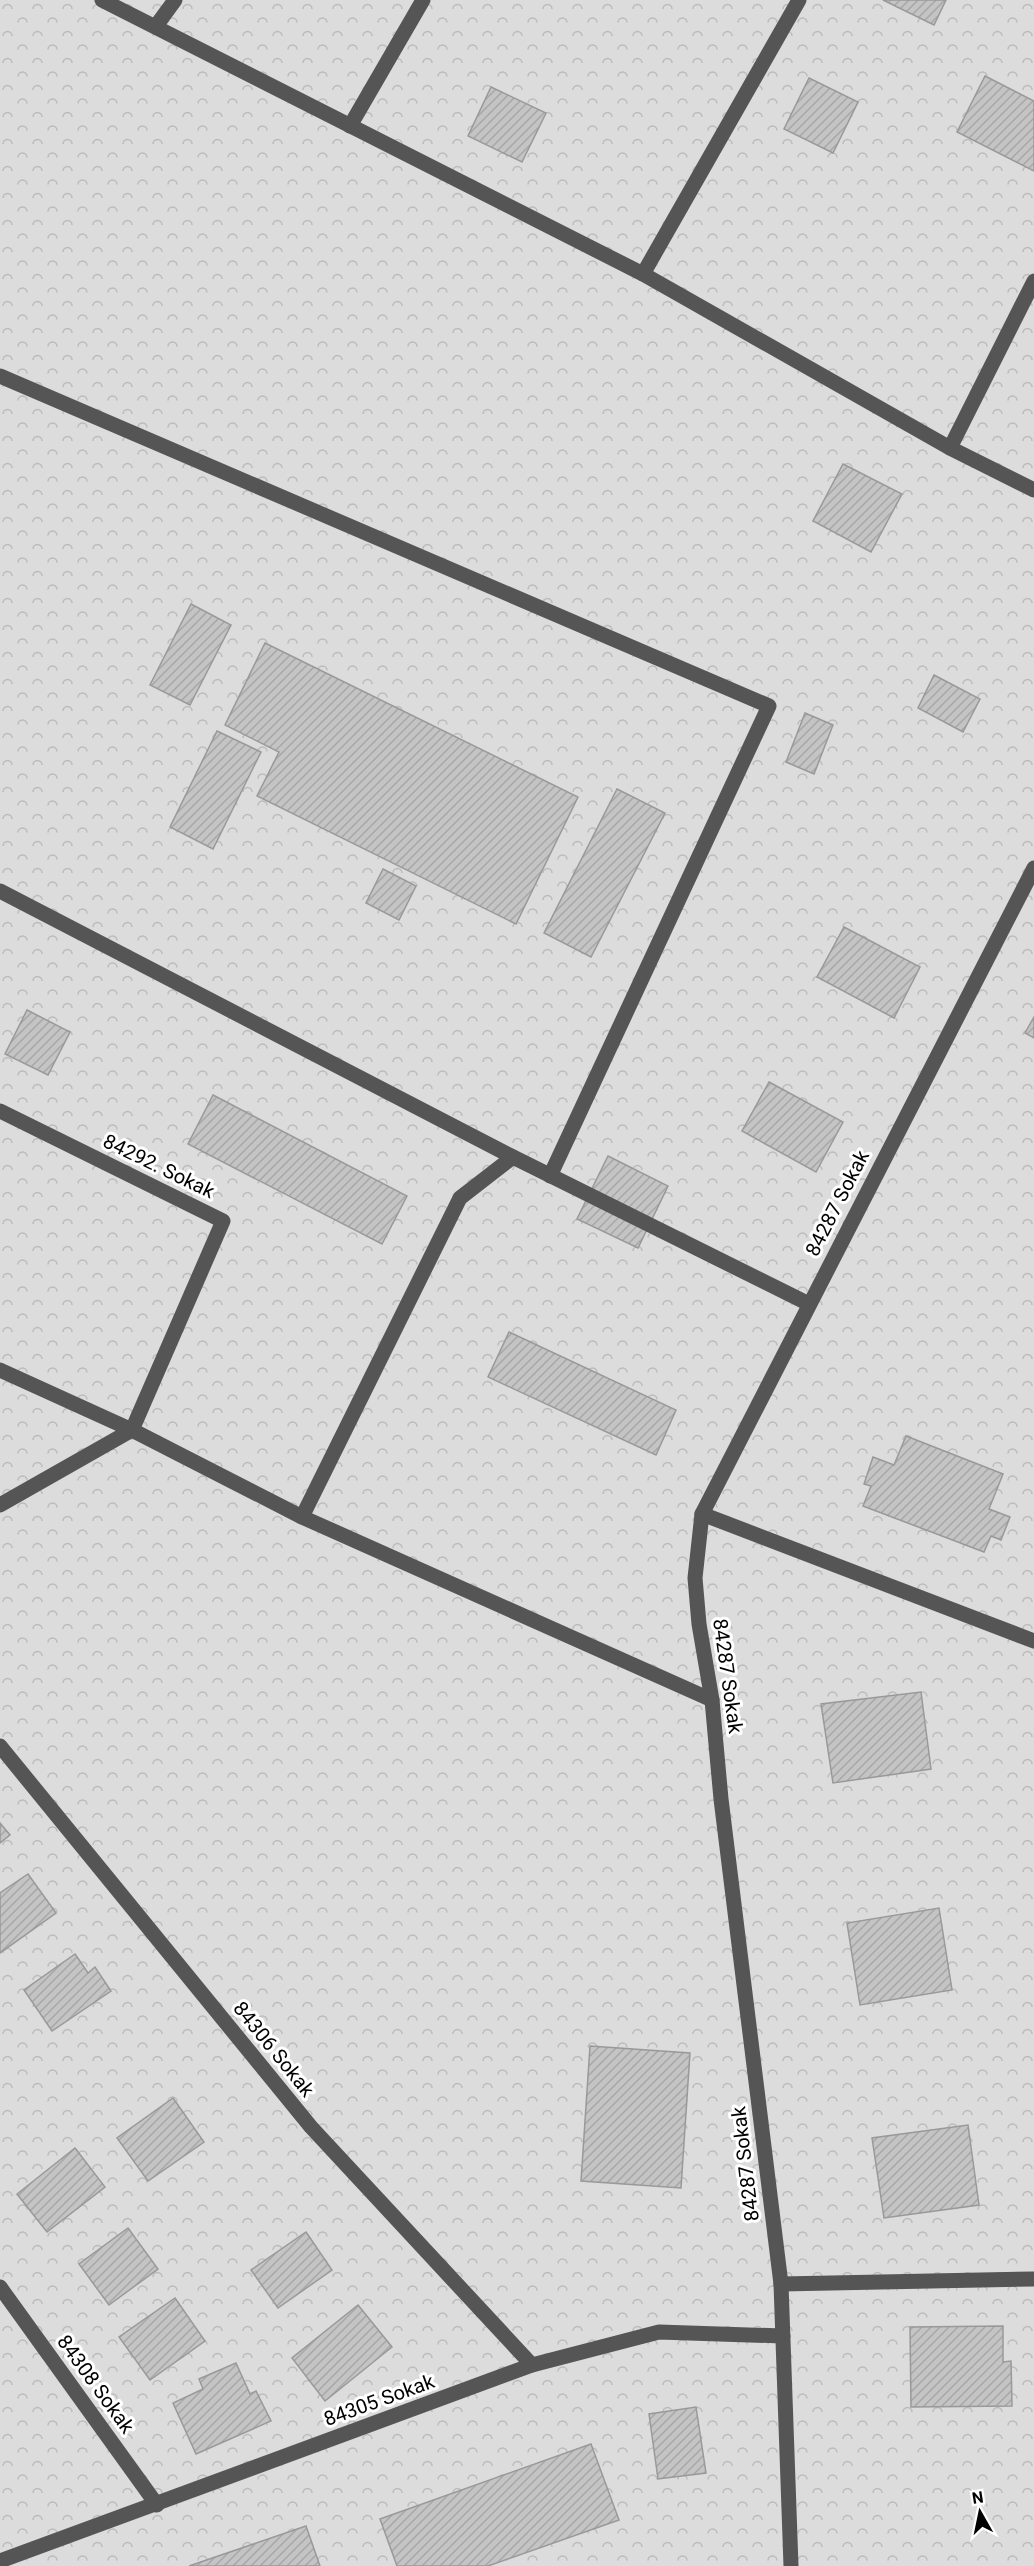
<svg xmlns="http://www.w3.org/2000/svg" width="1034" height="2566" viewBox="0 0 1034 2566" font-family="Roboto,sans-serif">
	<style>
		.forest { fill: url(#forest-crowns) }
		.building { fill: url(#building-hatch); stroke: #999; stroke-width: 1.5 }
		.lines { fill: none; stroke-linecap: round; stroke-linejoin: round }
		.minor { stroke: #555; stroke-width: 15 }
		.labels { text-anchor: middle; stroke-width: 6; stroke-linejoin: round; paint-order: stroke }
		.street-label { font-size: 20px; fill: #000; stroke: #fff }
	</style>
	<defs>
		<pattern id="forest-crowns" width="20" height="18" patternUnits="userSpaceOnUse" patternTransform="scale(1.5)"><rect width="20" height="18" fill="#dcdcdc"/><path d="M2 6a3 3 0 1 1 6 0M12 15a3 3 0 1 1 6 0" fill="none" stroke="#bbb"/></pattern>
		<pattern id="building-hatch" width="6" height="6" patternUnits="userSpaceOnUse" patternTransform="scale(1.5)"><rect width="6" height="6" fill="#c4c4c4"/><path d="M-1 1l2-2M0 6l6-6M5 7l2-2" fill="none" stroke="#a7a7a7"/></pattern>
	</defs>
	<rect width="100%" height="100%" fill="#fff"/>
	<!-- forest -->
	<rect class="forest" x="0" y="0" width="1034" height="2566"/>
	<!-- building -->
	<g class="building">
		<polygon points="883,0 946,0 934,25"/>
		<polygon points="985,76 1034,101 1034,171 957,132"/>
		<polygon points="809,78 858,102 833,153 784,129"/>
		<polygon points="491,87 546,113 522,162 468,136"/>
		<polygon points="843,464 902,494 871,552 813,521"/>
		<polygon points="191,604 231,625 190,705 150,685"/>
		<polygon points="265,643 578,797 516,924 257,796 279,752 225,725"/>
		<polygon points="934,675 980,699 963,732 918,708"/>
		<polygon points="805,713 833,725 814,774 786,762"/>
		<polygon points="217,731 261,752 213,849 170,827"/>
		<polygon points="617,789 665,813 591,957 544,933"/>
		<polygon points="383,869 416,886 399,920 366,903"/>
		<polygon points="844,927 920,967 894,1018 817,977"/>
		<polygon points="27,1010 70,1032 48,1075 5,1054"/>
		<polygon points="1034,1017 1034,1038 1025,1033"/>
		<polygon points="769,1082 843,1122 816,1172 742,1131"/>
		<polygon points="213,1095 407,1196 382,1244 188,1144"/>
		<polygon points="608,1156 668,1186 638,1248 577,1219"/>
		<polygon points="509,1332 676,1410 656,1455 488,1377"/>
		<polygon points="906,1436 1003,1474 989,1509 1010,1517 1001,1540 991,1536 984,1552 863,1506 871,1486 864,1484 873,1457 894,1465"/>
		<polygon points="921,1692 931,1769 833,1783 821,1704"/>
		<polygon points="0,1823 10,1835 0,1843"/>
		<polygon points="28,1874 56,1913 0,1953 0,1893"/>
		<polygon points="939,1908 952,1990 860,2005 847,1923"/>
		<polygon points="75,1954 88,1973 95,1967 111,1991 52,2031 24,1990"/>
		<polygon points="590,2046 690,2053 681,2188 581,2181"/>
		<polygon points="173,2098 204,2142 148,2181 117,2138"/>
		<polygon points="968,2125 979,2205 884,2218 872,2138"/>
		<polygon points="75,2148 105,2187 47,2232 17,2194"/>
		<polygon points="128,2228 158,2269 109,2305 79,2264"/>
		<polygon points="306,2232 332,2270 278,2308 251,2270"/>
		<polygon points="175,2298 205,2341 150,2380 119,2337"/>
		<polygon points="358,2305 392,2347 325,2401 292,2358"/>
		<polygon points="1003,2326 1003,2362 1011,2361 1012,2406 911,2407 910,2327"/>
		<polygon points="236,2363 250,2394 256,2391 271,2421 196,2454 173,2403 203,2389 199,2379"/>
		<polygon points="696,2407 706,2473 658,2479 649,2414"/>
		<polygon points="591,2444 619,2520 488,2566 397,2566 380,2519"/>
		<polygon points="306,2526 320,2566 189,2566"/>
	</g>
	<g class="lines">
		<!-- minor -->
		<g class="minor">
			<polyline points="102,0 643,274 950,448 1034,490"/>
			<polyline points="156,26 175,0"/>
			<polyline points="350,126 423,0"/>
			<polyline points="643,274 799,0"/>
			<polyline points="0,376 769,706 550,1176"/>
			<polyline points="950,448 1034,281"/>
			<polyline points="0,891 513,1157 809,1304"/>
			<polyline points="0,1111 223,1221 132,1430 0,1505"/>
			<polyline points="0,1370 132,1430 302,1517 712,1700"/>
			<polyline points="702,1514 1034,1641"/>
			<polyline points="302,1517 460,1198 513,1157"/>
			<polyline points="0,1746 311,2127 532,2365"/>
			<polyline points="781,2284 1034,2279"/>
			<polyline points="0,2287 157,2505"/>
			<polyline points="0,2561 532,2365 659,2332 783,2336"/>
			<polyline points="791,2566 781,2284 721,1799 712,1700 699,1624 695,1578 702,1514 1034,868"/>
		</g>
	</g>
	<g class="labels">
		<!-- street labels -->
		<g class="street-label">
			<text transform="translate(159 1166) rotate(26)" y="7">84292. Sokak</text>
			<text transform="translate(837 1203) rotate(-63)" y="7">84287 Sokak</text>
			<text transform="translate(728 1676) rotate(82)" y="7">84287 Sokak</text>
			<text transform="translate(274 2049) rotate(51)" y="7">84306 Sokak</text>
			<text transform="translate(745 2164) rotate(-97)" y="7">84287 Sokak</text>
			<text transform="translate(96 2384) rotate(54)" y="7">84308 Sokak</text>
			<text transform="translate(379 2400) rotate(-20)" y="7">84305 Sokak</text>
		</g>
	</g>
	<!-- north arrow -->
	<g transform="translate(980 2512) rotate(351)" stroke="#ffffff" stroke-width="4.5" paint-order="stroke">
	<path d="M0-4.5L10 22L0 15L-10 22Z" fill="#000000"/>
	<text y="-9" font-size="16" font-weight="bold" text-anchor="middle" fill="#000000">N</text>
	</g>
</svg>
